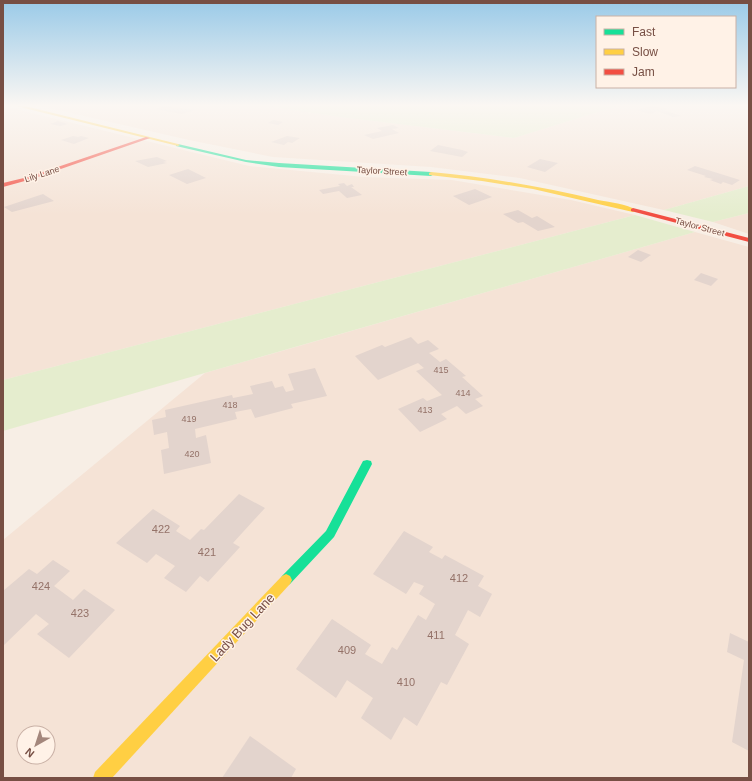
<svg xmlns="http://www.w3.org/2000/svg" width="752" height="781" viewBox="0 0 752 781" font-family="Arial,sans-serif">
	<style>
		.residential { fill: #f5e3d6; fill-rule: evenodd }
		.green { fill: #e5edce }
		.building { fill: #e3d4cd }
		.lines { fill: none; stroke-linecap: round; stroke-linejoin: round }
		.fast { fill: #16e098; fill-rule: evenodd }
		.slow { fill: #ffcf43; fill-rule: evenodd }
		.jam { fill: #f24e42; fill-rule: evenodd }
		.labels { text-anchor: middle; stroke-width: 3; stroke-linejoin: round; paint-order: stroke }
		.far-street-label { font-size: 9px; fill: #774f44; stroke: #fff2e7 }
		.number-label { font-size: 9px; fill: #947268 }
		.near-number-label { font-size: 11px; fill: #947268 }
		.near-street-label { font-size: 13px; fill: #774f44; stroke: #fff2e7 }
	</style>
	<rect width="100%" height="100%" fill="#f7eee5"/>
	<!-- residential -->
	<g class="residential">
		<polygon points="36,105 260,105 340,117 514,138 621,105 749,105 749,186 664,210 520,178 431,167 273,157 189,140"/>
		<polygon points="3,106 249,166 364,177 452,180 571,200 635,215 3,380"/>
		<polygon points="749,213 749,234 713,222"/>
		<path d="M695,232l54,15v531h-746v-238l202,-167zM24,733h24v24h-24z"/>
	</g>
	<!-- green -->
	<g class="green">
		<polygon points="260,105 621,105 514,138 340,117"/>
		<polygon points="749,186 749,213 713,222 664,210"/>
		<polygon points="635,215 695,232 3,431 3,380"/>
	</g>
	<!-- building -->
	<g class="building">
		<polygon points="164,106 180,108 195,110 182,114 155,109"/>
		<polygon points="651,106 669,109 664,110 681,116 673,117 657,111 651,114 636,110"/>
		<polygon points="273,120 283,122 278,125 268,123"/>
		<polygon points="58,121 68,124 60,126 50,124"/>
		<polygon points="393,125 399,128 392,129 399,133 373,139 364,135 382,131 377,128"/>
		<polygon points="73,136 78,137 81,136 89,138 74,144 61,140"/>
		<polygon points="287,136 300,138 292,143 288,142 284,145 271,142"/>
		<polygon points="438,145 462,150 468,152 462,157 430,151"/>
		<polygon points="157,157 167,161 163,162 167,163 148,167 135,161"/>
		<polygon points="540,159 558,163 545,172 527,167"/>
		<polygon points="695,166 740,180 732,185 723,182 721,184 710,180 713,179 704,177 706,176 687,170"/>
		<polygon points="188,169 206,178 187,184 169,175"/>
		<polygon points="344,183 347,186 352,184 354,187 351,187 362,195 347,198 339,191 323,194 319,190 340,186 338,184"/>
		<polygon points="475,189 492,197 469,205 453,196"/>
		<polygon points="43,194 54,201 12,212 4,207"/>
		<polygon points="518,210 532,218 537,216 555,227 538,231 523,222 518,223 503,214"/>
		<polygon points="638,250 651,255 641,262 628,257"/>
		<polygon points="701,273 718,279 711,286 694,280"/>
		<polygon points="411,337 418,344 428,340 439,349 429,353 440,362 446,359 466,376 462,377 483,396 475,399 483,406 466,414 457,406 441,414 447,419 420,432 398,409 423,398 427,401 442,395 416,371 424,368 418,363 378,380 355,356 382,345 385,347"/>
		<polygon points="315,368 327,396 291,404 293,408 255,418 251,409 235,412 237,419 195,429 196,438 206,435 211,463 164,474 161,450 169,448 167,432 154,435 152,420 166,417 165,410 232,395 233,398 253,394 250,386 272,381 275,388 283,386 286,392 294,390 288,374"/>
		<polygon points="239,494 265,508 233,543 240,547 208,582 200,576 186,592 164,578 175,566 156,554 147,563 116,543 153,509 180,526 176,531 190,540 201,529 204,530"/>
		<polygon points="404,531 433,547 429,552 442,559 445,555 484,576 478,586 492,594 480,617 468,610 455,635 469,644 447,685 441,682 417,726 404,717 391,740 361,718 373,698 347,680 336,698 296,669 332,619 371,645 365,654 382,664 392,647 397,650 418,615 426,620 435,604 419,594 424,586 414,582 406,594 373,574"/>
		<polygon points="53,560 70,571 54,586 73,600 84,589 115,610 69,658 37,634 49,624 36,614 3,646 3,591 29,569 37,574"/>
		<polygon points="730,633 749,642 749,751 732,742 744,660 727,652"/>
		<polygon points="250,736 296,769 291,778 222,778"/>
	</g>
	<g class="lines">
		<!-- fast -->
		<g class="fast">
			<polygon points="178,144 246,160 279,163 431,172 434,174 431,176 279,167 246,162 176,146 176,145"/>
			<polygon points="367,460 371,461 372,464 334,537 290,584 286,586 282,584 280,580 282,576 326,531 363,461"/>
		</g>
		<!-- slow -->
		<g class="slow">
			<polygon points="21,105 178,144 180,145 178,146 12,105"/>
			<path d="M431,172c56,5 112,15 167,28 10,2 30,4 38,10l-3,2 -100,-23 -51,-8 -53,-6v-2z"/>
			<polygon points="286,574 290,576 292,580 290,584 112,778 93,778 95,772 282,576"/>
		</g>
		<!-- jam -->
		<g class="jam">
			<polygon points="146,137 150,138 32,179 3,187 3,183 28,177"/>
			<polygon points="633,208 749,238 749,242 631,211 631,209"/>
		</g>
	</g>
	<!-- sky -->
	<linearGradient id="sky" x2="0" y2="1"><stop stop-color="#9acae8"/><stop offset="0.49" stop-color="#fbf7f3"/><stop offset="1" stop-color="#fbf7f3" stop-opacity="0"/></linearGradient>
	<rect width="752" height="215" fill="url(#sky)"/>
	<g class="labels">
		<!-- far-street labels -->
		<g class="far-street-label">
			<text transform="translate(382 171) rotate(3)" y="3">Taylor Street</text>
			<text transform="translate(42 174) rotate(-18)" y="3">Lily Lane</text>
			<text transform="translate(700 227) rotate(15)" y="3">Taylor Street</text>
		</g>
		<!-- number labels -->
		<g class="number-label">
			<text x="441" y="373">415</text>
			<text x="463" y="396">414</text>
			<text x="230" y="408">418</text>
			<text x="425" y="413">413</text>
			<text x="189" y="422">419</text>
			<text x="192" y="457">420</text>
		</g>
		<!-- near-number labels -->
		<g class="near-number-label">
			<text x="161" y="533">422</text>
			<text x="207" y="556">421</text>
			<text x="459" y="582">412</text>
			<text x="41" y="590">424</text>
			<text x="80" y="617">423</text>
			<text x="436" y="639">411</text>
			<text x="347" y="654">409</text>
			<text x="406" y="686">410</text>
		</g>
		<!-- near-street labels -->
		<g class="near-street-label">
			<text transform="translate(242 627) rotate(-47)" y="5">Lady Bug Lane</text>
		</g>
	</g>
	<!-- border -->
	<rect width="752" height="781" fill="none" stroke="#774f44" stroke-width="8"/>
	<!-- legend -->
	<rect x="596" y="16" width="140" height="72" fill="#fff2e7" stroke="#c9b1a6"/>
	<rect x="604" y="29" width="20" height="6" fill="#16e098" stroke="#c9b1a6"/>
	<text x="632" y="36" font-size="12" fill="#774f44">Fast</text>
	<rect x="604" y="49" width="20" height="6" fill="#ffcf43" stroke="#c9b1a6"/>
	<text x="632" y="56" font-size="12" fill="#774f44">Slow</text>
	<rect x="604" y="69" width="20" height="6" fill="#f24e42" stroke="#c9b1a6"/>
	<text x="632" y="76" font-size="12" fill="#774f44">Jam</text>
	<!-- north arrow -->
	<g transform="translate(36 745) rotate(219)"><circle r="19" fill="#fff2e7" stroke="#c9b1a6"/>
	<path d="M0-3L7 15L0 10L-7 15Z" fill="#a4877c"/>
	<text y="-6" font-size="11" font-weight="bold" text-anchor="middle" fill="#774f44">N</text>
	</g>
</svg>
